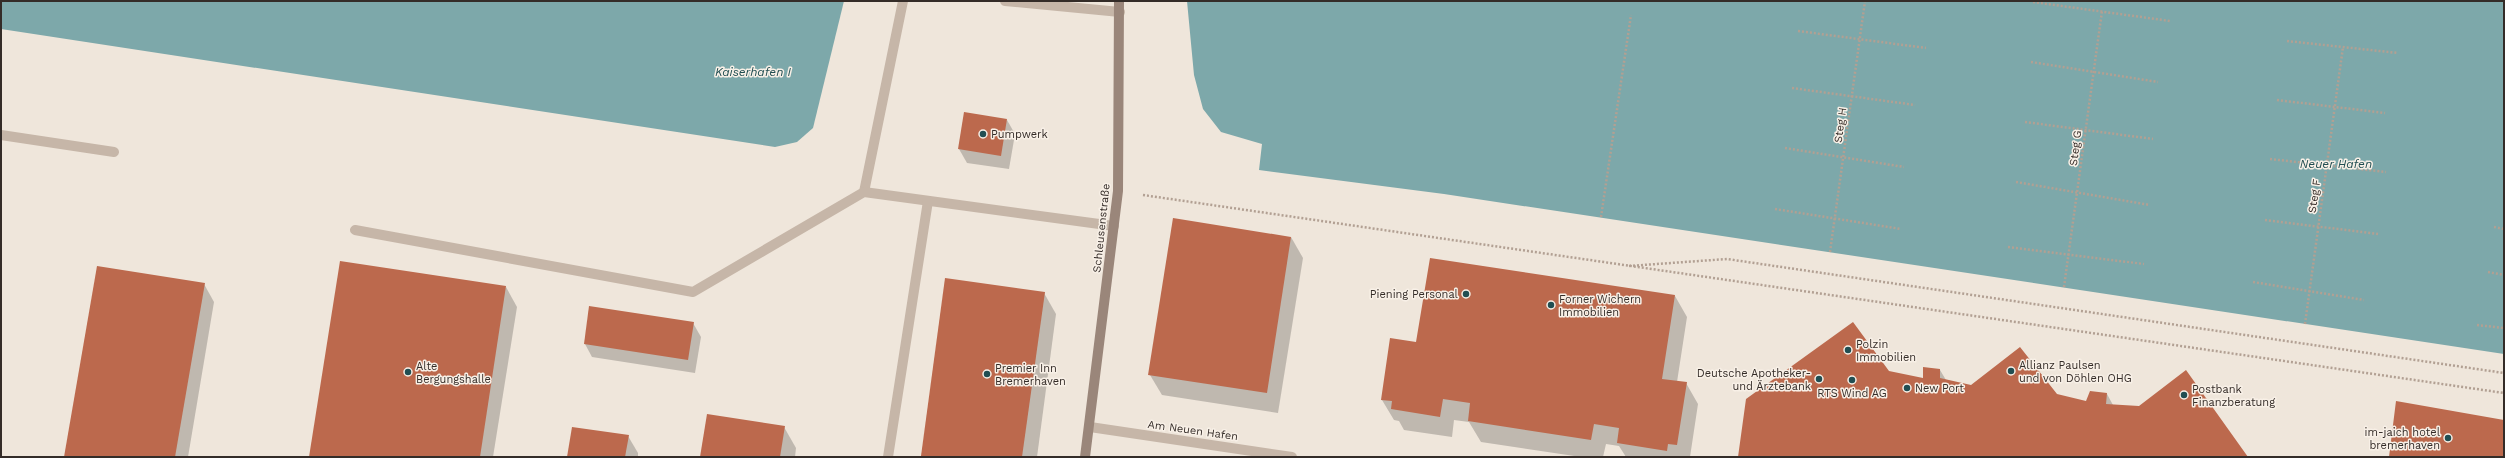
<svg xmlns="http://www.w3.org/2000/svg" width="2505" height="458" viewBox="0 0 2505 458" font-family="'Work Sans',sans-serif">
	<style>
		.water { fill: #7da8aa }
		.shadow { fill: #0003 }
		.building { fill: #bc694d }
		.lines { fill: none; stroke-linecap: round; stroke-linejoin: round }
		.path { stroke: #b2a093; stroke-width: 2.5; stroke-dasharray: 2 2; stroke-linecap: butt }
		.lane { stroke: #c6b6a8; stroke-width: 10 }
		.street { stroke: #c6b6a8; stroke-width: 10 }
		.secondary { stroke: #9a867a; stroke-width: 10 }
		.poi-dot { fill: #214e52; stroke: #f8f0e7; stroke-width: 1.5 }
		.labels { text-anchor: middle; stroke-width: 3; stroke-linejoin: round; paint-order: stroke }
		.street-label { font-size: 11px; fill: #342c28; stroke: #f8f0e7 }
		.poi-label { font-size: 11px; fill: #342c28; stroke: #f8f0e7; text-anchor: start }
		.water-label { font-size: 12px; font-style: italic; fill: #214e52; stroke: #f8f0e7 }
	</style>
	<rect width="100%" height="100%" fill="#efe6db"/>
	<!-- water -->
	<g class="water">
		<polygon points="1,1 844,1 813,128 797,142 775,147 1,29"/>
		<polygon points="1187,1 2504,1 2504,354 1444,194 1259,170 1262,144 1221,132 1203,109 1194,75"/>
	</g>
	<!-- shadow -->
	<g class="shadow">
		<polygon points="1007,120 1015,134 1009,169 967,163 959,149"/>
		<polygon points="1291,237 1303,258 1278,413 1162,395 1150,375"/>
		<polygon points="204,284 214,302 188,457 65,457"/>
		<polygon points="506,287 517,307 493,457 310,457"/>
		<polygon points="1044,293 1056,314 1037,457 923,457"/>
		<polygon points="1675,296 1687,317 1677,382 1686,383 1698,404 1690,457 1626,457 1619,446 1606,444 1603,457 1581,457 1481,442 1469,422 1454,420 1452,437 1404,430 1399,421 1394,420 1382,400 1417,343"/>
		<polygon points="693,323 701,337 695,373 592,357 585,344"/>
		<polygon points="1940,370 1946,380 1971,386 2056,395 2087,402 2107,394 2113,405 2247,457 1739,457 1889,372 1924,379"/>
		<polygon points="784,427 796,448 795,457 701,457"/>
		<polygon points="628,436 638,453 638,457 568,457"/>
	</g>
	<!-- building -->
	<g class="building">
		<polygon points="964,112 1007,119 1001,156 958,149"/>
		<polygon points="1173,218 1291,237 1267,393 1148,375"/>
		<polygon points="1430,258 1675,295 1662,379 1687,382 1677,445 1668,444 1667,451 1617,443 1619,428 1594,424 1591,440 1468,421 1470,403 1443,399 1440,417 1391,409 1392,401 1381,400 1390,338 1416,342"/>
		<polygon points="340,261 506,286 480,457 309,457"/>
		<polygon points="97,266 205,283 175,457 64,457"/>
		<polygon points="945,278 1045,292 1022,457 921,456"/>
		<polygon points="589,306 694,322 688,360 584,344"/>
		<polygon points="1853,322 1889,371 1923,378 1923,367 1940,369 1940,378 1971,385 2020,347 2057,394 2086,401 2090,391 2107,393 2106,404 2139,406 2186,370 2248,457 1738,457 1746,399"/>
		<polygon points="2396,401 2504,420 2504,457 2389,457"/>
		<polygon points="707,414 785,426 780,457 700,457"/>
		<polygon points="572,427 629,435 625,457 567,457"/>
	</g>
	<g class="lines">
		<!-- path -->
		<g class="path">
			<polyline points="2033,2 2170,21"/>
			<polyline points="1798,31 1926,48"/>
			<polyline points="2287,41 2398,53"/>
			<polyline points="2031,62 2158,82"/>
			<polyline points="1792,88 1915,105"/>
			<polyline points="2277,100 2385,113"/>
			<polyline points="2025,122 2153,139"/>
			<polyline points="1785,148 1904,167"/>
			<polyline points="2270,159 2386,172"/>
			<polyline points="2016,182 2150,205"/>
			<polyline points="1143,195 2504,393"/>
			<polyline points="1775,209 1901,229"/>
			<polyline points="1601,217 1631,15"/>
			<polyline points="2265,220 2378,234"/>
			<polyline points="2494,227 2504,229"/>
			<polyline points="2008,247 2144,264"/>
			<polyline points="1830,252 1865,1"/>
			<polyline points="1629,266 1727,259 2504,373"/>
			<polyline points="2488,272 2504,275"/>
			<polyline points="2253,282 2364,300"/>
			<polyline points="2064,287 2102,11"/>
			<polyline points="2305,324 2343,47"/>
			<polyline points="2477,325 2504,328"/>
		</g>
		<!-- lane -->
		<g class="lane">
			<polyline points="1005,1 1120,12"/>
			<polyline points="1,135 114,152"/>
			<polyline points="864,192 903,1"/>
			<polyline points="355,230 693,292 864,192 1114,226"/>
			<polyline points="888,457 928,201"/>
		</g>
		<!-- street -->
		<polyline class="street" points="1090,427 1292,457"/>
		<!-- secondary -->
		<polyline class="secondary" points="1085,457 1118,191 1119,1"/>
	</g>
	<!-- markers -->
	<g class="poi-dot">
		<circle cx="983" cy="134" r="4"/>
		<circle cx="1466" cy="294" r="4"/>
		<circle cx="1551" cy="305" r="4"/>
		<circle cx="1848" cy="350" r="4"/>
		<circle cx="2011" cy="371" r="4"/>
		<circle cx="408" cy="372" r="4"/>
		<circle cx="987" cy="374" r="4"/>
		<circle cx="1819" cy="379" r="4"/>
		<circle cx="1852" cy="380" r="4"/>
		<circle cx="1907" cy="388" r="4"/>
		<circle cx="2184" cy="395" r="4"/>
		<circle cx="2448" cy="438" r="4"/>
	</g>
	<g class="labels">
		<!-- street labels -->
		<g class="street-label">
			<text transform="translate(1840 125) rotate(-82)" y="4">Steg H</text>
			<text transform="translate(2075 148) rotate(-83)" y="4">Steg G</text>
			<text transform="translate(2314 196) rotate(-82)" y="4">Steg F</text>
			<text transform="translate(1101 228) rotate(-84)" y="4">Schleusenstraße</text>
			<text transform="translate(1193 430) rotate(8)" y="4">Am Neuen Hafen</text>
		</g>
		<!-- poi labels -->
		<g class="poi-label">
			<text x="991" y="138">Pumpwerk</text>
			<text x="1458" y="298" text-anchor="end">Piening Personal</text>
			<text x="1559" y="303">Forner Wichern<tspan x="1559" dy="13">Immobilien</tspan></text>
			<text x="1856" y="348">Polzin<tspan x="1856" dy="13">Immobilien</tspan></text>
			<text x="2019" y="369">Allianz Paulsen<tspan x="2019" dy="13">und von Döhlen OHG</tspan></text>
			<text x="416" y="370">Alte<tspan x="416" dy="13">Bergungshalle</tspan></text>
			<text x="995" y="372">Premier Inn<tspan x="995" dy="13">Bremerhaven</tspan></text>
			<text x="1811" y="377" text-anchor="end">Deutsche Apotheker-<tspan x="1811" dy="13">und Ärztebank</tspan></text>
			<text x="1915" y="392">New Port</text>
			<text x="2192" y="393">Postbank<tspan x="2192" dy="13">Finanzberatung</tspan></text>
			<text x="1852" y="397" text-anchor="middle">RTS Wind AG</text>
			<text x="2440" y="436" text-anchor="end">im-jaich hotel<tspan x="2440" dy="13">bremerhaven</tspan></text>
		</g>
		<!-- water labels -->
		<g class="water-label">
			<text x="753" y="76">Kaiserhafen I</text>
			<text x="2336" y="168">Neuer Hafen</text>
		</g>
	</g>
	<!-- border -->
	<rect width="2505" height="458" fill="none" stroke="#342c28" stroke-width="4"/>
</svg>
